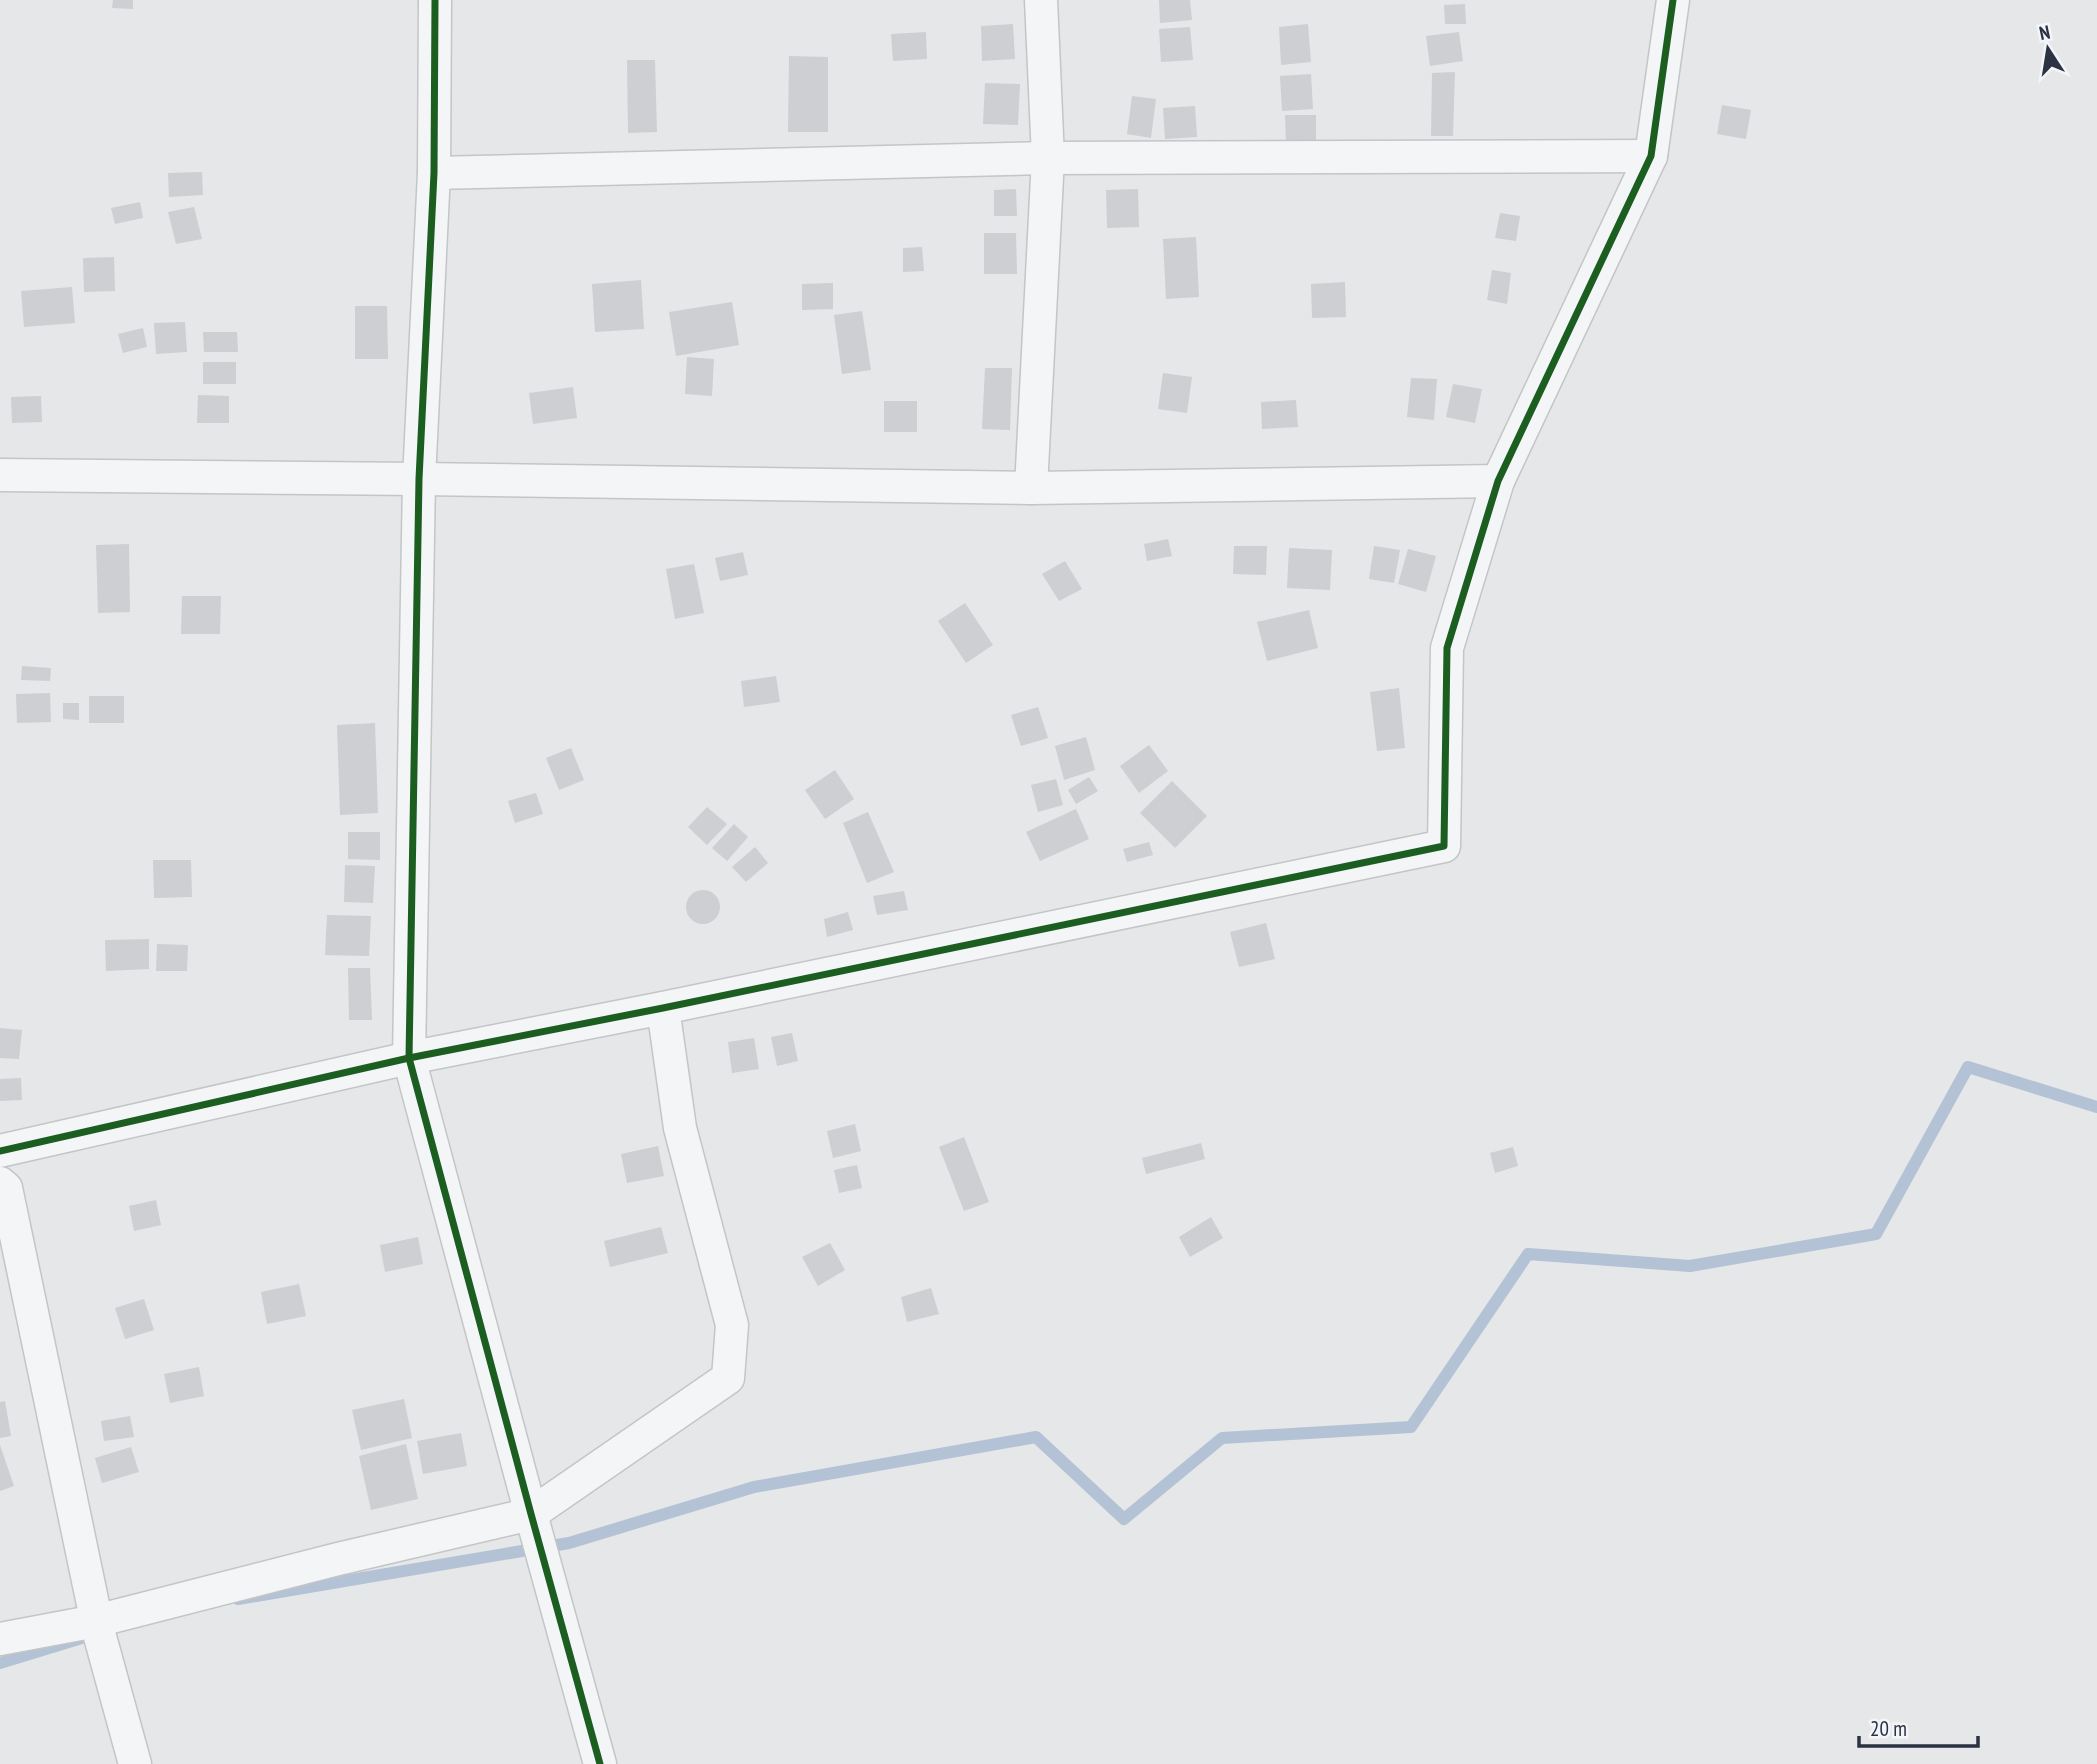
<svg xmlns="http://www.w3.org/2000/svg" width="2097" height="1764" viewBox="0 0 2097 1764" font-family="'PT Sans Narrow',sans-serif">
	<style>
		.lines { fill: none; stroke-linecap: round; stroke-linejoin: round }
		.stream { stroke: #b3c2d4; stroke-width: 12 }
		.building { fill: #cdcfd2 }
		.street-casing { stroke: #c3c5c7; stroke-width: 35 }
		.street { stroke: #f4f5f7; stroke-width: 32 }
		.cycleway-casing { stroke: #f3f5f9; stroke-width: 11 }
		.cycleway { stroke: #1b5e20; stroke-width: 7 }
	</style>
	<rect width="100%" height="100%" fill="#e5e7e9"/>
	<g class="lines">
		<!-- stream -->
		<g class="stream">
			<polyline points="238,1599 569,1543 754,1487 1036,1437 1124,1519 1222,1438 1411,1427 1528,1254 1690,1266 1876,1234 1968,1067 2097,1107"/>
			<polyline points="0,1663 85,1637"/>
		</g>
	</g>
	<!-- building -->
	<g class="building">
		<polygon points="113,0 133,0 133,9 112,8"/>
		<polygon points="1159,0 1190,0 1192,20 1160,23"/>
		<polygon points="1465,4 1466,24 1445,24 1444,5"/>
		<polygon points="1013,24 1015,59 982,61 981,26"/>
		<polygon points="1308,24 1311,62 1281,65 1279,27"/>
		<polygon points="1190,27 1193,60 1161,62 1159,29"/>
		<polygon points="926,32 927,59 893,61 891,34"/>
		<polygon points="1459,32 1463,61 1430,66 1426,36"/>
		<polygon points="789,56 828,57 828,132 788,132"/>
		<polygon points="627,60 655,60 657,132 628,133"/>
		<polygon points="1455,72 1453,136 1431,136 1432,73"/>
		<polygon points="1311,74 1313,109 1282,111 1280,76"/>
		<polygon points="985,83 1020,84 1018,125 983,124"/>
		<polygon points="1132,96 1156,99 1151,138 1127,134"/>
		<polygon points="1722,105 1751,110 1746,139 1717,134"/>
		<polygon points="1195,106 1197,137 1165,139 1163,108"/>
		<polygon points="1285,115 1316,115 1316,142 1286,143"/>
		<polygon points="202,172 203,195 169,197 168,173"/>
		<polygon points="1016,189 1017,216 994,216 994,190"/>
		<polygon points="1138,189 1139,227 1107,228 1106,190"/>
		<polygon points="140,202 143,218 115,224 111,208"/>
		<polygon points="194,207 202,239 176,244 168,212"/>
		<polygon points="1500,213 1520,216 1516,241 1495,238"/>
		<polygon points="984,233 1016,233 1017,274 984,274"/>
		<polygon points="1196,237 1199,297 1166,299 1163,239"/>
		<polygon points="922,247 924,271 903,272 903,248"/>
		<polygon points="114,257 115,291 84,292 83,258"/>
		<polygon points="1492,270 1511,273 1507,304 1487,300"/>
		<polygon points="641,280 644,329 595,332 592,284"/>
		<polygon points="1345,282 1346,317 1312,318 1311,284"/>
		<polygon points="833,283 833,309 802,310 802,284"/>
		<polygon points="72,287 75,323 24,327 21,291"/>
		<polygon points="732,302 739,345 676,356 669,312"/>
		<polygon points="355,306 387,306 388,359 355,359"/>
		<polygon points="862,311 871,370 842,374 834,315"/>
		<polygon points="185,322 187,352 156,354 154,323"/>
		<polygon points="143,328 147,347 123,353 118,334"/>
		<polygon points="203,332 237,332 238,352 204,352"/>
		<polygon points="687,357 714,359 712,396 685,394"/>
		<rect x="203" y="362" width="33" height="22"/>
		<polygon points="985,368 1012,368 1010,430 982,429"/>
		<polygon points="1163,373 1192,377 1187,413 1158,409"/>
		<polygon points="1411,378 1437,379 1434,420 1407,417"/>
		<polygon points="1453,384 1482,389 1475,423 1446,417"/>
		<polygon points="573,387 577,418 533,424 529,393"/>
		<polygon points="198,395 229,396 229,423 197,423"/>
		<polygon points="41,396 42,422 12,423 11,397"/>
		<polygon points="1296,400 1298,427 1262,429 1261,402"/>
		<rect x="884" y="401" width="33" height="31"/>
		<polygon points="1168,539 1172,556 1147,561 1144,544"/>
		<polygon points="129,544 130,612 98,613 96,545"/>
		<polygon points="1234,546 1267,546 1266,575 1233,574"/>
		<polygon points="1374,546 1400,550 1394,583 1369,579"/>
		<polygon points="1289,548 1332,550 1330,590 1287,588"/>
		<polygon points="1408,549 1436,556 1426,592 1398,584"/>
		<polygon points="743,552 748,575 720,581 715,558"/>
		<polygon points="1065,561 1082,589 1059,601 1042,574"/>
		<polygon points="694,564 704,613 675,619 666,569"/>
		<polygon points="182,596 221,596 220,634 181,634"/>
		<polygon points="965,603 993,645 966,663 938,621"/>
		<polygon points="1309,610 1318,648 1267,661 1257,622"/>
		<polygon points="22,666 51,668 50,681 21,680"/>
		<polygon points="776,676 780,702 744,707 741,681"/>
		<polygon points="1399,688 1405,748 1377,751 1370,692"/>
		<polygon points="50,693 51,722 17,723 16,694"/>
		<rect x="89" y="696" width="35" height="27"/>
		<polygon points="63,703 79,703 79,720 63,719"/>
		<polygon points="1038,707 1048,738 1021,746 1011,715"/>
		<polygon points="375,723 378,813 340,815 337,725"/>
		<polygon points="1086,737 1095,770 1064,780 1055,746"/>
		<polygon points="1149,745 1168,771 1139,793 1120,766"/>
		<polygon points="571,748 584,780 559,790 546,758"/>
		<polygon points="835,770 854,799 825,819 805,790"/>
		<polygon points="1089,777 1098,791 1076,804 1068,790"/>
		<polygon points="1056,779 1063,805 1038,812 1031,785"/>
		<polygon points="1172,781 1207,816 1175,848 1140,813"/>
		<polygon points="536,793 543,814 515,823 508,801"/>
		<polygon points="707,807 727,824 707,845 688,827"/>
		<polygon points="1076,809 1089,839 1040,861 1026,832"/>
		<polygon points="868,812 894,872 867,883 843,823"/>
		<polygon points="734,824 748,837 727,861 712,848"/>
		<polygon points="348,832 380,832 380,860 348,859"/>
		<polygon points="1149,842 1153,855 1127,862 1123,849"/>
		<polygon points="755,847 768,863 746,882 732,867"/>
		<polygon points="153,860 191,860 192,897 154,898"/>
		<polygon points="345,865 375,866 373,903 344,902"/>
		<circle cx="703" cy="907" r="17"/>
		<polygon points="904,891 908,910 877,915 873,896"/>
		<polygon points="848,912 853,930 827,937 824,919"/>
		<polygon points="327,915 371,916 369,956 325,955"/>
		<polygon points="1266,923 1275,959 1239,967 1230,932"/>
		<polygon points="149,939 149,969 106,971 105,940"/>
		<polygon points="157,944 188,945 187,971 156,971"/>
		<polygon points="348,968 370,968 372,1020 349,1020"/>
		<polygon points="0,1028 22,1030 19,1059 0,1058"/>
		<polygon points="792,1033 798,1061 777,1066 771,1037"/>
		<polygon points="754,1038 759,1069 732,1073 728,1042"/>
		<polygon points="21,1078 22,1100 0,1101 0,1079"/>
		<polygon points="855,1124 861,1151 833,1158 827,1131"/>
		<polygon points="964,1137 989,1202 964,1211 939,1147"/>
		<polygon points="1201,1143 1205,1159 1146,1174 1142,1158"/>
		<polygon points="658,1146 664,1176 627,1183 621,1154"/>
		<polygon points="1513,1147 1518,1166 1495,1173 1490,1153"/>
		<polygon points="857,1165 862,1188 839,1193 834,1170"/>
		<polygon points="156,1200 161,1225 134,1231 129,1206"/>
		<polygon points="1211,1217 1223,1238 1190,1257 1179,1237"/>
		<polygon points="661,1227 668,1253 610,1267 604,1241"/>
		<polygon points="418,1237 423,1264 385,1272 380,1245"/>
		<polygon points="830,1243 845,1270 818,1286 802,1257"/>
		<polygon points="299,1284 306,1316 267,1324 261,1292"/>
		<polygon points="931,1288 939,1314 907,1322 901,1297"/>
		<polygon points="144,1299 154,1330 125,1339 115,1308"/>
		<polygon points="199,1367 204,1396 170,1403 164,1374"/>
		<polygon points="404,1399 412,1438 361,1450 352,1410"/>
		<polygon points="5,1401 11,1436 0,1438 0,1402"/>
		<polygon points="130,1416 134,1437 104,1441 101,1421"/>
		<polygon points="461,1433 467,1466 423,1474 417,1441"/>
		<polygon points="406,1444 418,1499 371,1510 359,1456"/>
		<polygon points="0,1445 14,1486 0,1491"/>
		<polygon points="131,1447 139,1472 102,1483 95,1458"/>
	</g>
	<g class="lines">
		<!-- street casing -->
		<g class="street-casing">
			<g id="street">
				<polyline points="435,0 434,173 419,479 409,1058 531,1514 600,1764"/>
				<polyline points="434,173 1048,158 1651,156"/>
				<polyline points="0,475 419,479 1031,488 1498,481"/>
				<polyline points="1031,488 1048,158 1041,0"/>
				<polyline points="0,1151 409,1058 663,1008 1444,846 1447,648 1498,481 1651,156 1673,0"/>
				<polyline points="0,1183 6,1188 99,1633 135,1764"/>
				<polyline points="0,1639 96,1621 338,1559 531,1514 728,1378 732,1325 680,1128 663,1008"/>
			</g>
		</g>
		<!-- street -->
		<use href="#street" class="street"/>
		<!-- cycleway casing -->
		<g class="cycleway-casing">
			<g id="cycleway">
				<polyline points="435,0 434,173 419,479 409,1058 531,1514 600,1764"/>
				<polyline points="0,1151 409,1058 663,1008 1444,846 1447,648 1498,481 1651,156 1673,0"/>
			</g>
		</g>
		<!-- cycleway -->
		<use href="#cycleway" class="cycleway"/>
	</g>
	<!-- north arrow -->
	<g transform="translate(2048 49) rotate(348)" stroke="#f3f5f9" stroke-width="5" paint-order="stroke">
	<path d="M0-5L12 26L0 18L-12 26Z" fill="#2b3244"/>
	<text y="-10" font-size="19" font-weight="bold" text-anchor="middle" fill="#2b3244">N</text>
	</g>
	<!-- scale -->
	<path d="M1859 1736v10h119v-10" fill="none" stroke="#2b3244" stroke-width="3.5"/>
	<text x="1870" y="1736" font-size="21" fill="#2b3244" stroke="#f3f5f9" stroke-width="5" paint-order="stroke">20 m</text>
</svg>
